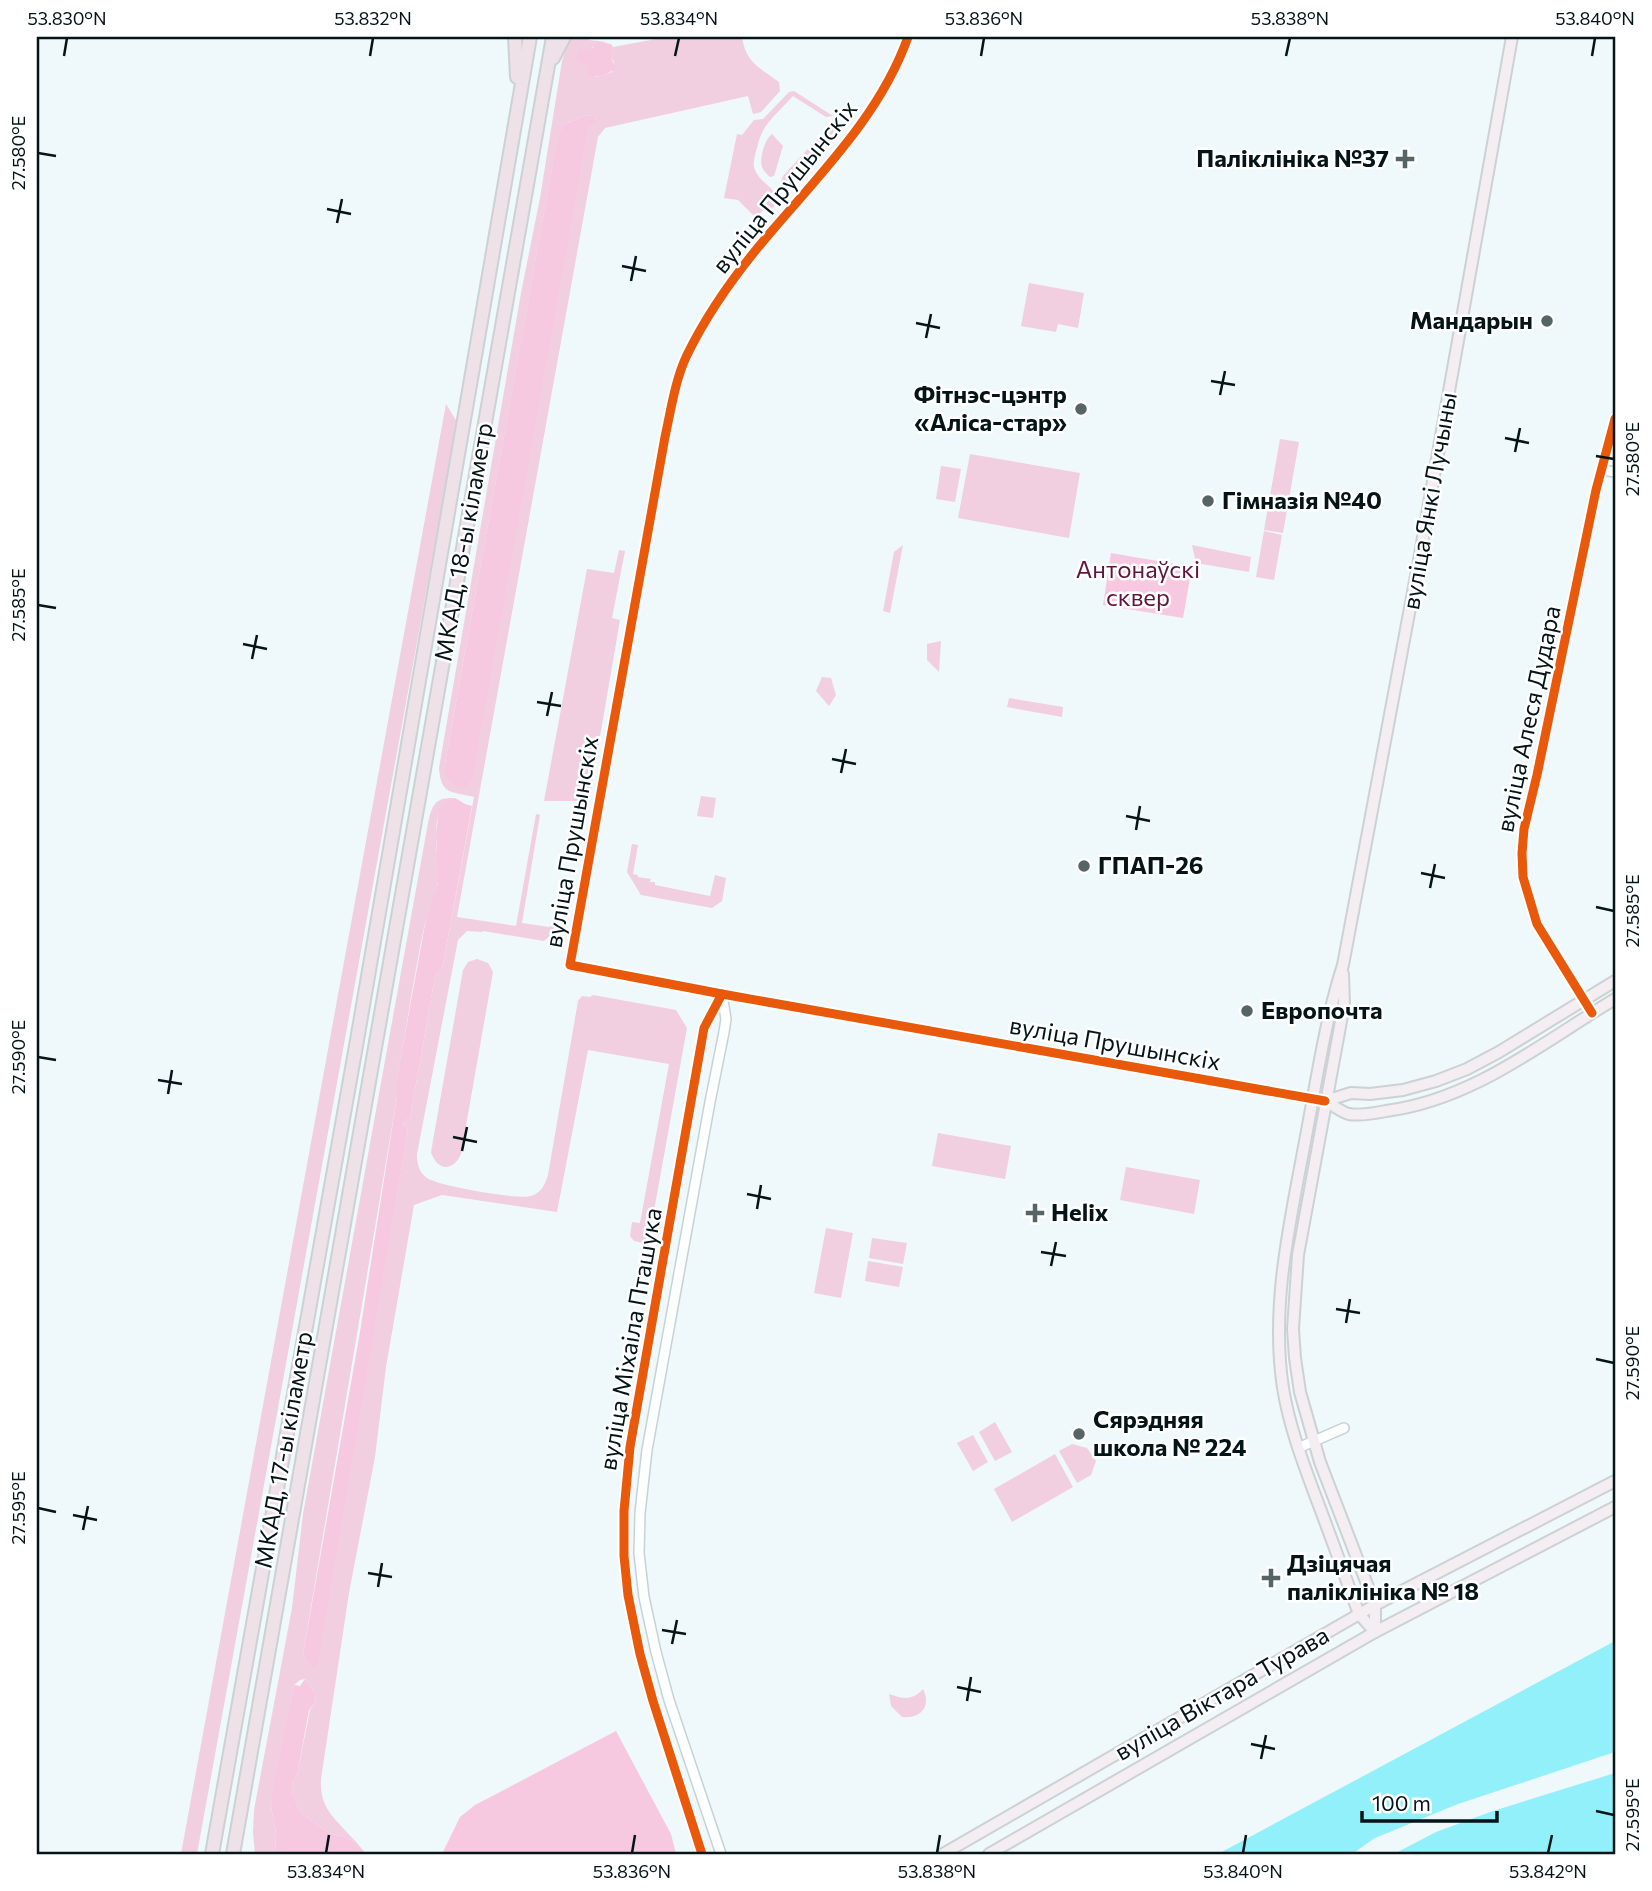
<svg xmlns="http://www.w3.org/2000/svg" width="1652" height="1891" viewBox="0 0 1652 1891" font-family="Commissioner,sans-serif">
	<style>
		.green { fill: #f2cee1; fill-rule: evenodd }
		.forest { fill: #f6c9e0 }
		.water { fill: #92f0fb }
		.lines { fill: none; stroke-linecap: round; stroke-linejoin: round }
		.minor-casing { stroke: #c6d3d5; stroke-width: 12 }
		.major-casing { stroke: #ccd2d4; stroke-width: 14 }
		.highway-casing { stroke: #ccd2d4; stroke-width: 16 }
		.minor { stroke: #fdfefe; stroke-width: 9 }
		.major { stroke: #f4edf2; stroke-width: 10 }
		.highway { stroke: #eee1e8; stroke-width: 12 }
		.cycleway-casing { stroke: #fff; stroke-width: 13 }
		.cycleway { stroke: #e8590c; stroke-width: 9 }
		.ticks { fill: none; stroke: #051517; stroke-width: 2.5 }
		.poi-dot { fill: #576466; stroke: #fff; stroke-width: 2.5 }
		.labels { text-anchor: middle; stroke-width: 5; stroke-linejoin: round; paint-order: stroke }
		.poi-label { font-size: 24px; font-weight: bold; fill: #051517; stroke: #fff; text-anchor: start }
		.street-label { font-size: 24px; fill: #051517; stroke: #fff }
		.park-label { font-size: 24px; fill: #61143e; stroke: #fff }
		.neatline { fill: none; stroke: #051517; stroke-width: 2.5 }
		.ticks-label { font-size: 18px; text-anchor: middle; fill: #051517 }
	</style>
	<rect width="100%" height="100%" fill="#eff8fa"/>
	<!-- green -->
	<g class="green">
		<path d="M570,37h19v3l18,2c-14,1 -19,9 -25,20l5,4 9,11 16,-5 2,-10 -5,-9 4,-6 54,-10h75c4,26 17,30 37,45l1,9 -19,21 -8,2 -5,-18 -143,32 -7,9 -141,780 59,9 20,-112 4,1 -18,108 27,4 6,-3 -1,8 -10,9 -61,-10 -1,1 -15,-1 -9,9 -41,214c0,10 2,18 10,24 11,8 92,22 104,18 10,-3 14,-11 17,-21l30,-174 4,-5 8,1 3,-2 83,15 11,18 -39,216 -14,-3 -4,-5 2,-14 8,1 29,-159 -81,-14 -31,162 -115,-17 -28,10 -28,162 -11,90 -26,136 -28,186c-2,31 17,42 36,64l-12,-6 -16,-4 -29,-21 -8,-20 1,-12 4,-5 13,-65 5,-7 1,-8 -11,-16 -5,1 -6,5 -23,121 5,27 -1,21h-20l-2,-22 1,-22 38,-202 11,-94 125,-691c4,-18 7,-26 27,-25 -30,9 -15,59 -17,83 -1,15 -9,28 -13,42 -11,51 -18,103 -28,155v19l-94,557 2,5 10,8 93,-536 -5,-5 2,-5 5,-3 24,-136 1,-5 8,-12 31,-168c-22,-6 -33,-1 -35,-29l82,-475 19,-95 22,-137zM587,115l6,1 3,4 -7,6 -119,659 -26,-16 114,-633 5,-11z"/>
		<path d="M794,91l39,25 -7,1 -33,-21c-10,12 -26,24 -32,39 -2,4 -3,10 -5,16 -1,5 -3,10 -2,16 5,20 34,21 16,46l-6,-4 -8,9 -18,-18 -14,-2 13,-64 5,1 12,-15 9,-1 26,-27z"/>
		<polygon points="842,122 786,189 781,181 783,176 831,124"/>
		<path d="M772,134l11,12 -9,30 -4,1c-3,-3 -6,-5 -8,-10 -3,-9 3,-28 10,-33z"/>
		<polygon points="1029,283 1084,293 1078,328 1058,324 1056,332 1021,326"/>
		<polygon points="446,404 457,422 197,1854 181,1854"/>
		<polygon points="1280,439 1299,442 1283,533 1264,530"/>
		<polygon points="970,454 1080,473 1069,538 958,518"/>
		<polygon points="941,466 961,469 955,502 936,499"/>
		<polygon points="1264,531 1282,535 1274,580 1256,577"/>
		<polygon points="903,545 890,613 883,611 894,552"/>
		<polygon points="1192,545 1251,557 1249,572 1196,563"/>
		<polygon points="619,550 625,551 612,618 620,620 590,795 588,800 584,801 544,801 587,569 614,573"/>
		<polygon points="941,641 939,672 927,660 927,644"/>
		<polygon points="822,677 831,678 836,695 829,706 816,691"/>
		<polygon points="1009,698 1063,707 1062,717 1007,707"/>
		<polygon points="701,796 716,798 713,818 697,816"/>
		<polygon points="632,844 638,845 633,874 638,875 638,877 651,879 650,882 655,882 655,885 710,896 715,875 726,878 722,901 712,908 641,895 627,872"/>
		<path d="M477,959l11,4 5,9 -32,182c-8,18 -24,17 -30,-2l32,-182 5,-8z"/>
		<polygon points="938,1133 1011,1146 1005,1179 932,1166"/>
		<polygon points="1126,1167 1200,1180 1194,1214 1120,1200"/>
		<polygon points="826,1228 853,1233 841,1298 814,1293"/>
		<polygon points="872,1238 907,1243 903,1264 869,1258"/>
		<polygon points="868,1261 903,1267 899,1287 865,1281"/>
		<polygon points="995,1422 1012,1452 995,1461 979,1432"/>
		<polygon points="973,1435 988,1462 973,1471 957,1443"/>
		<polygon points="1072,1444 1087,1448 1096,1461 1091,1475 1077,1483 1059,1451"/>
		<polygon points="1055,1454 1073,1487 1012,1522 994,1489"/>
		<path d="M923,1689c9,18 -3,30 -21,28l-11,-11 -2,-12c14,5 23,7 34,-5z"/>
	</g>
	<!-- forest -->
	<g class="forest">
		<path d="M600,42l11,2 2,3 -3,6 5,15c-5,6 -18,10 -25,8l-3,-10 -10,-5 1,-11 15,-2 2,-4z"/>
		<path d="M587,115l6,1 3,4 -1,3 -6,4 -117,652 -2,6 -6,3c-12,-2 -18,-7 -20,-19l114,-634 5,-10z"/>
		<polygon points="1111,553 1192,567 1183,618 1103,605"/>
		<polygon points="455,798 465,804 472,806 443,965 435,977 434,982 410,1118 405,1121 403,1125 408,1131 318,1660 315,1668 305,1659 303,1654 360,1332 397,1097 397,1078 426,919 438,884 436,833 439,810 445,802"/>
		<polygon points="305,1679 316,1695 315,1703 309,1710 297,1775 293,1780 292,1792 300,1812 329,1833 345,1837 357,1843 366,1854 275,1854 276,1833 271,1806 274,1783 294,1685 300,1686"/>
		<polygon points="616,1731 671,1834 676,1854 442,1854 460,1817 475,1805"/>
	</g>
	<!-- water -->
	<g class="water">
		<polygon points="1615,1641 1615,1752 1458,1804 1375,1838 1352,1854 1218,1854"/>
		<polygon points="1615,1773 1615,1854 1394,1854 1436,1832 1493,1811"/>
	</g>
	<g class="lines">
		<!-- minor casing -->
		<g class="minor-casing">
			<g id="minor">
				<path d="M908,37c-27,76 -85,134 -137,195 -32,37 -62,78 -84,123 -12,25 -16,55 -22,82l-95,528 152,29 603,107"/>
				<polyline points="1602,470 1615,472"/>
				<polyline points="1592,1013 1537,924 1523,877 1522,853 1524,829 1537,775 1596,490 1615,419"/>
				<polyline points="1298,1448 1344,1428"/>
				<polyline points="702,1854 653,1701 640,1654 628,1595 624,1556 624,1511 630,1447 704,1028 722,994"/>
				<polyline points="721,1854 669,1700 656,1652 644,1597 639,1553 640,1513 647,1450 710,1102 724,1032 726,1019 722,994"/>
			</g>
		</g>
		<!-- major casing -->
		<g class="major-casing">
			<g id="major">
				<polyline points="1343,974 1344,1005 1298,1255 1293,1329 1295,1358 1300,1392 1320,1462 1375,1605 1375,1632"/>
				<path d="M1325,1101c8,4 16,11 24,13 11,2 27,-1 37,-3 87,-11 157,-69 229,-112"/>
				<polyline points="1325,1101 1351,1093 1370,1094 1403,1090 1436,1081 1467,1069 1499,1052 1615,981"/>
				<path d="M1375,1632l-16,-18c-15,-40 -29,-80 -44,-119 -13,-35 -26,-70 -32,-107 -13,-84 8,-170 23,-252 11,-58 19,-115 37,-171l76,-405 93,-523"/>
				<polyline points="943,1854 1375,1605 1615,1481"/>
				<polyline points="989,1854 1375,1632 1615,1507"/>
			</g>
		</g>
		<!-- highway casing -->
		<g class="highway-casing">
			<g id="highway">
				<polyline points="515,37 517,77"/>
				<polyline points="553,58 564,37"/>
				<polyline points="212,1854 356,1046 530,37"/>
				<polyline points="233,1854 553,37"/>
			</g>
		</g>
		<!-- minor -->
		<use href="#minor" class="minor"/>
		<!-- major -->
		<use href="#major" class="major"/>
		<!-- highway -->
		<use href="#highway" class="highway"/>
		<!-- cycleway casing -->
		<g class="cycleway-casing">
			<g id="cycleway">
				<path d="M908,37c-27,76 -85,134 -137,195 -32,37 -62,78 -84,123 -12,25 -16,55 -22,82l-95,528 152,29 603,107"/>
				<polyline points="1592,1013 1537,924 1523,877 1522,853 1524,829 1537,775 1596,490 1615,419"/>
				<polyline points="702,1854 653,1701 640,1654 628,1595 624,1556 624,1511 630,1447 704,1028 722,994"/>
			</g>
		</g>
		<!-- cycleway -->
		<use href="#cycleway" class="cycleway"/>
	</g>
	<!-- ticks -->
	<path class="ticks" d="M64,56l3,-18M370,56l3,-18M675,56l4,-18M981,56l3,-18M1286,56l4,-18M1592,56l3,-18M38,153l18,3M327,209l24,5M337,223l5,-24M622,266l24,5M631,281l5,-25M916,323l24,5M926,338l5,-24M1211,381l24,4M1220,395l5,-24M1505,438l24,5M1515,452l5,-24M1596,456l18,3M38,605l18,3M243,644l24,5M252,659l5,-24M537,702l24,4M547,716l5,-24M832,759l24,5M841,773l5,-24M1126,816l24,5M1136,830l4,-24M1421,873l24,5M1430,888l5,-24M1596,907l18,4M38,1057l18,3M158,1080l24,4M168,1094l4,-24M453,1137l24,5M462,1151l5,-24M747,1194l24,5M757,1209l4,-24M1041,1252l25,4M1051,1266l5,-24M1336,1309l24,4M1346,1323l4,-24M1596,1359l18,4M38,1508l18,4M73,1515l24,5M83,1530l5,-24M368,1573l24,4M378,1587l4,-24M662,1630l24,4M672,1644l5,-24M957,1687l24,5M967,1701l4,-24M1251,1744l24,5M1261,1759l5,-24M1596,1811l18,4M326,1853l3,-18M632,1853l3,-18M937,1853l3,-18M1243,1853l3,-18M1548,1853l4,-18"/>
	<!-- markers -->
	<g class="poi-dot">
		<path d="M1401.5 148.5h7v7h7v7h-7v7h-7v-7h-7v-7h7z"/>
		<circle cx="1547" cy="321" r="7"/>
		<circle cx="1081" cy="409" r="7"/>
		<circle cx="1208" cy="501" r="7"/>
		<circle cx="1084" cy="866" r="7"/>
		<circle cx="1247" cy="1011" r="7"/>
		<path d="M1031.5 1202.5h7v7h7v7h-7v7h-7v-7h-7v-7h7z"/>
		<circle cx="1079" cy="1434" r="7"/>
		<path d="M1267.5 1567.5h7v7h7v7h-7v7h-7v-7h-7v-7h7z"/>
	</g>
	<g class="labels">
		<!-- poi labels -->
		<g class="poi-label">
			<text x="1389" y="167" text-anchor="end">Паліклініка №37</text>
			<text x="1533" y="329" text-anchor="end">Мандарын</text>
			<text x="1067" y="403" text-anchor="end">Фітнэс-цэнтр<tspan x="1067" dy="28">«Аліса-стар»</tspan></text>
			<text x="1222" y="509">Гімназія №40</text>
			<text x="1098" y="874">ГПАП-26</text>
			<text x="1261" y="1019">Европочта</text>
			<text x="1051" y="1221">Helix</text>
			<text x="1093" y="1428">Сярэдняя<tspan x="1093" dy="28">школа № 224</tspan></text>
			<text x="1287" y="1572">Дзіцячая<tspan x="1287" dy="28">паліклініка № 18</tspan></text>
		</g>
		<!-- street labels -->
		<g class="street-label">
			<text transform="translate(785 187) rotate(-51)" y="8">вуліца Прушынскіх</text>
			<text transform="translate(1430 501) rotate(-80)" y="8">вуліца Янкі Лучыны</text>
			<text transform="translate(464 542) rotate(-80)" y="8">МКАД, 18-ы кіламетр</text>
			<text transform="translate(1529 719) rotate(-78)" y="8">вуліца Алеся Дудара</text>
			<text transform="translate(572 842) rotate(-80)" y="8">вуліца Прушынскіх</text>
			<text transform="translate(1115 1044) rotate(10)" y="8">вуліца Прушынскіх</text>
			<text transform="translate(631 1339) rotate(-80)" y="8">вуліца Міхаіла Пташука</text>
			<text transform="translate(284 1450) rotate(-80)" y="8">МКАД, 17-ы кіламетр</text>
			<text transform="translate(1222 1694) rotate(-30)" y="8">вуліца Віктара Турава</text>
		</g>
		<!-- park labels -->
		<g class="park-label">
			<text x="1138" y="578">Антонаўскі<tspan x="1138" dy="28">сквер</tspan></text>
		</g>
	</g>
	<!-- border -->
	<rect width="1652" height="1891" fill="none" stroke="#ffffff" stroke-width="77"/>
	<!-- scale -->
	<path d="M1362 1811v10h135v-10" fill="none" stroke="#051517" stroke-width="3.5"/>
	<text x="1372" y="1811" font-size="21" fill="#051517" stroke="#ffffff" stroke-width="5" paint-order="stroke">100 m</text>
	<rect x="38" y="38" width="1576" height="1815" class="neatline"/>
	<g class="ticks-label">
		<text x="67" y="25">53.830°N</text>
		<text x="373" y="25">53.832°N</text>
		<text x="679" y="25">53.834°N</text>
		<text x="984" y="25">53.836°N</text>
		<text x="1290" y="25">53.838°N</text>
		<text x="1595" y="25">53.840°N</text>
		<text transform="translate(19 153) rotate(-90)" y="6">27.580°E</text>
		<text transform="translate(1633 459) rotate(-90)" y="6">27.580°E</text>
		<text transform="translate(19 605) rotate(-90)" y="6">27.585°E</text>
		<text transform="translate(1633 911) rotate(-90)" y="6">27.585°E</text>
		<text transform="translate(19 1057) rotate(-90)" y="6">27.590°E</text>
		<text transform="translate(1633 1363) rotate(-90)" y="6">27.590°E</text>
		<text transform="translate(19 1508) rotate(-90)" y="6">27.595°E</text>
		<text transform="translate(1633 1815) rotate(-90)" y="6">27.595°E</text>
		<text x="326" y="1878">53.834°N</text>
		<text x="632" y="1878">53.836°N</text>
		<text x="937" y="1878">53.838°N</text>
		<text x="1243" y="1878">53.840°N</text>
		<text x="1548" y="1878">53.842°N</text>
	</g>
</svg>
